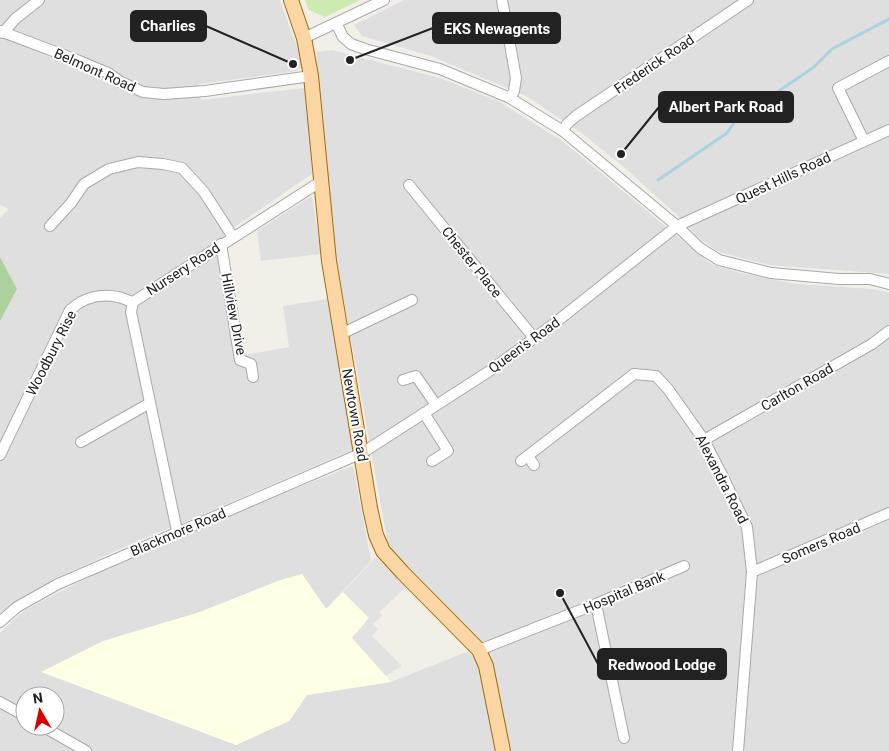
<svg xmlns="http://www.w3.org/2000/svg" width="889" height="751" viewBox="0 0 889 751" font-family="Roboto,sans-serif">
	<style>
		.residential { fill: #e0dfdf; fill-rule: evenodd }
		.education { fill: #ffffe5 }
		.grass { fill: #cdebb0 }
		.forest { fill: #add19e }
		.parking { fill: #e2e2e2 }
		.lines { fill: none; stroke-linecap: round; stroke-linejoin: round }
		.stream { stroke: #aad3df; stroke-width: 3 }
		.minor-casing { stroke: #a9a9a9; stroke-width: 12 }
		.major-casing { stroke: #a06b00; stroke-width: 16 }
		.minor { stroke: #fff; stroke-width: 10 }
		.major { stroke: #fcd6a4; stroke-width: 14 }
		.labels { text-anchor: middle; stroke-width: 4; stroke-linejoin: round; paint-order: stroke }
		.street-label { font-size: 14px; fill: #222; stroke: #fff }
		.leader { fill: none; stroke: #222; stroke-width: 2 }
		.callout-dot { fill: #222; stroke: #fff; stroke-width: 2 }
		.callout { fill: #222; stroke: #222; stroke-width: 2 }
		.callout-label { font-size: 15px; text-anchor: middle; font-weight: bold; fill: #fff }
	</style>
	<rect width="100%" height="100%" fill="#f2efe9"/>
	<!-- residential -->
	<g class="residential">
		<polygon points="0,0 280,0 303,64 297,71 199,84 201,100 304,88 309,129 312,174 224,234 245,355 289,347 283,306 327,299 354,449 185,522 142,539 54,579 0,613 0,321 17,289 0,257 0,218 9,209 0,205"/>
		<polygon points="404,0 889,0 889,274 769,265 719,252 699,238 677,215 625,168 583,134 526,96 431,56 362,36 354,25"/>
		<polygon points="332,50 440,78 498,101 561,140 711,264 737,272 796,284 873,289 889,293 889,751 511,751 491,654 388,545 334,245 316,52"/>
		<polygon points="312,196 321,254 261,261 257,231"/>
		<path d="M353,466l18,95 -45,48 -24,-35 -24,7 -78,31 36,133 53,-24 18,-26 84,-13 78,-31 11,15 17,85h-497v-118l22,-21 25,-14 57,-28 174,-75zM25,696h30v30h-30z"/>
	</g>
	<!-- education -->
	<polygon class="education" points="302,574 326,609 343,592 369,618 353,638 391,682 307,695 289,721 236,745 41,672 103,641 200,612 278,581"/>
	<!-- grass -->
	<polygon class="grass" points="305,0 360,0 325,17 309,10"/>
	<!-- forest -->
	<polygon class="forest" points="0,257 17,289 0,321"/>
	<!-- parking -->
	<polygon class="parking" points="376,557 406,587 379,612 382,616 373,624 378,629 372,636 402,666 386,676 352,638 369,618 343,592"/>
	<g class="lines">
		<!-- stream -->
		<polyline class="stream" points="658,180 727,133 735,121 814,67 832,49 889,19"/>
		<!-- minor casing -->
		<g class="minor-casing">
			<g id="minor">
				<polyline points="502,0 516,78 514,91 510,98"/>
				<polyline points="494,21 505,19"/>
				<polyline points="336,23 343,37 351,44 365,49 440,69 510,98 563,131 677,226 700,248 719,260 771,273 839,279 870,279 889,284"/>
				<polyline points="0,31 77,60 108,73 121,82 143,92 164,94 205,91 311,76"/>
				<polyline points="3,33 15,19 39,0"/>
				<polyline points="304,38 384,0"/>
				<polyline points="563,131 567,124 576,116 748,0"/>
				<polyline points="864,141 838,88 889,61"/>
				<polyline points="409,185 534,338"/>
				<polyline points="50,226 71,203 84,184 109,169 138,162 163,164 182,168 204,192 233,237"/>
				<polyline points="221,244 240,360 251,364 253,377"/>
				<polyline points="341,334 412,300"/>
				<polyline points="403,380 416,376 436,405"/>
				<polyline points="424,413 448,451 432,461"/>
				<polyline points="704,440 872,344 889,331"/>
				<polyline points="81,442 150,403"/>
				<path d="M0,455l70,-145c13,-12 30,-17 48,-13 6,1 10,4 15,5"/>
				<polyline points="528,456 534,465"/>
				<polyline points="521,461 634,374 656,376 668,389 704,440 723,477 747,527 752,572 738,751"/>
				<polyline points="177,531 131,312 133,302 320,182"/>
				<polyline points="752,572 889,513"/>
				<polyline points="596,604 624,738"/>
				<polyline points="0,622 17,607 58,584 362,453 488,372 551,326 677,226 889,130"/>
				<polyline points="479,650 596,604 684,566"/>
				<polyline points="0,702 25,716"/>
				<polyline points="42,726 86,751"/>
			</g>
		</g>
		<!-- major casing -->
		<g class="major-casing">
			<polyline id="major" points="291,0 304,38 311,76 329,261 370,508 376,535 383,551 403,573 479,650 486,666 503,751"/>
		</g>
		<!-- minor -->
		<use href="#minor" class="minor"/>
		<!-- major -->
		<use href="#major" class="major"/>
	</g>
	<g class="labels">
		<!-- street labels -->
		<g class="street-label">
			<text transform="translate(654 64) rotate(-34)" y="5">Frederick Road</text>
			<text transform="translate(95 70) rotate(24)" y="5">Belmont Road</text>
			<text transform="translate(783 178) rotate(-25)" y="5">Quest Hills Road</text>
			<text transform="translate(472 262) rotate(51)" y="5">Chester Place</text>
			<text transform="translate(183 269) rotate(-33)" y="5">Nursery Road</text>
			<text transform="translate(234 314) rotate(79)" y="5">Hillview Drive</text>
			<text transform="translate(524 345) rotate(-36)" y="5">Queen's Road</text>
			<text transform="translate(51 353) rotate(-63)" y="5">Woodbury Rise</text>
			<text transform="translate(797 387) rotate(-30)" y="5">Carlton Road</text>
			<text transform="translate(355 415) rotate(80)" y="5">Newtown Road</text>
			<text transform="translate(722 479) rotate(63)" y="5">Alexandra Road</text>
			<text transform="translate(178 532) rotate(-23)" y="5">Blackmore Road</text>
			<text transform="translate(821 543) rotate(-23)" y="5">Somers Road</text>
			<text transform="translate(624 592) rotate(-23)" y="5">Hospital Bank</text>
		</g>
	</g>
	<!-- callouts -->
	<path class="leader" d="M293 64L206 26M350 60L433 28M621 154L659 107M560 593L598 664"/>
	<g class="callout-dot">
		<circle cx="293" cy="64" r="5"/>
		<circle cx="350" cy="60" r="5"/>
		<circle cx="621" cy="154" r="5"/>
		<circle cx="560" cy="593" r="5"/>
	</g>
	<g class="callout">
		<rect x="131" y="11" width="75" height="30" rx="5"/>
		<rect x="433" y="13" width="127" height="30" rx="5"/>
		<rect x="659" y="92" width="134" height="30" rx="5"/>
		<rect x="598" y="649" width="128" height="30" rx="5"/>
	</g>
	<g class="callout-label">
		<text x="168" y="31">Charlies</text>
		<text x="497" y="34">EKS Newagents</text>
		<text x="726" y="112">Albert Park Road</text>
		<text x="662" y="670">Redwood Lodge</text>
	</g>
	<!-- north arrow -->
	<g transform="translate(40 711) rotate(351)"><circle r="24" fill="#ffffff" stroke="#a7a7a7"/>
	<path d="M0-4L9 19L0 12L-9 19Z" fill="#d40000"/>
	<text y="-8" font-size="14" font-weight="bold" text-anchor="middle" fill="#222222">N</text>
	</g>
</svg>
